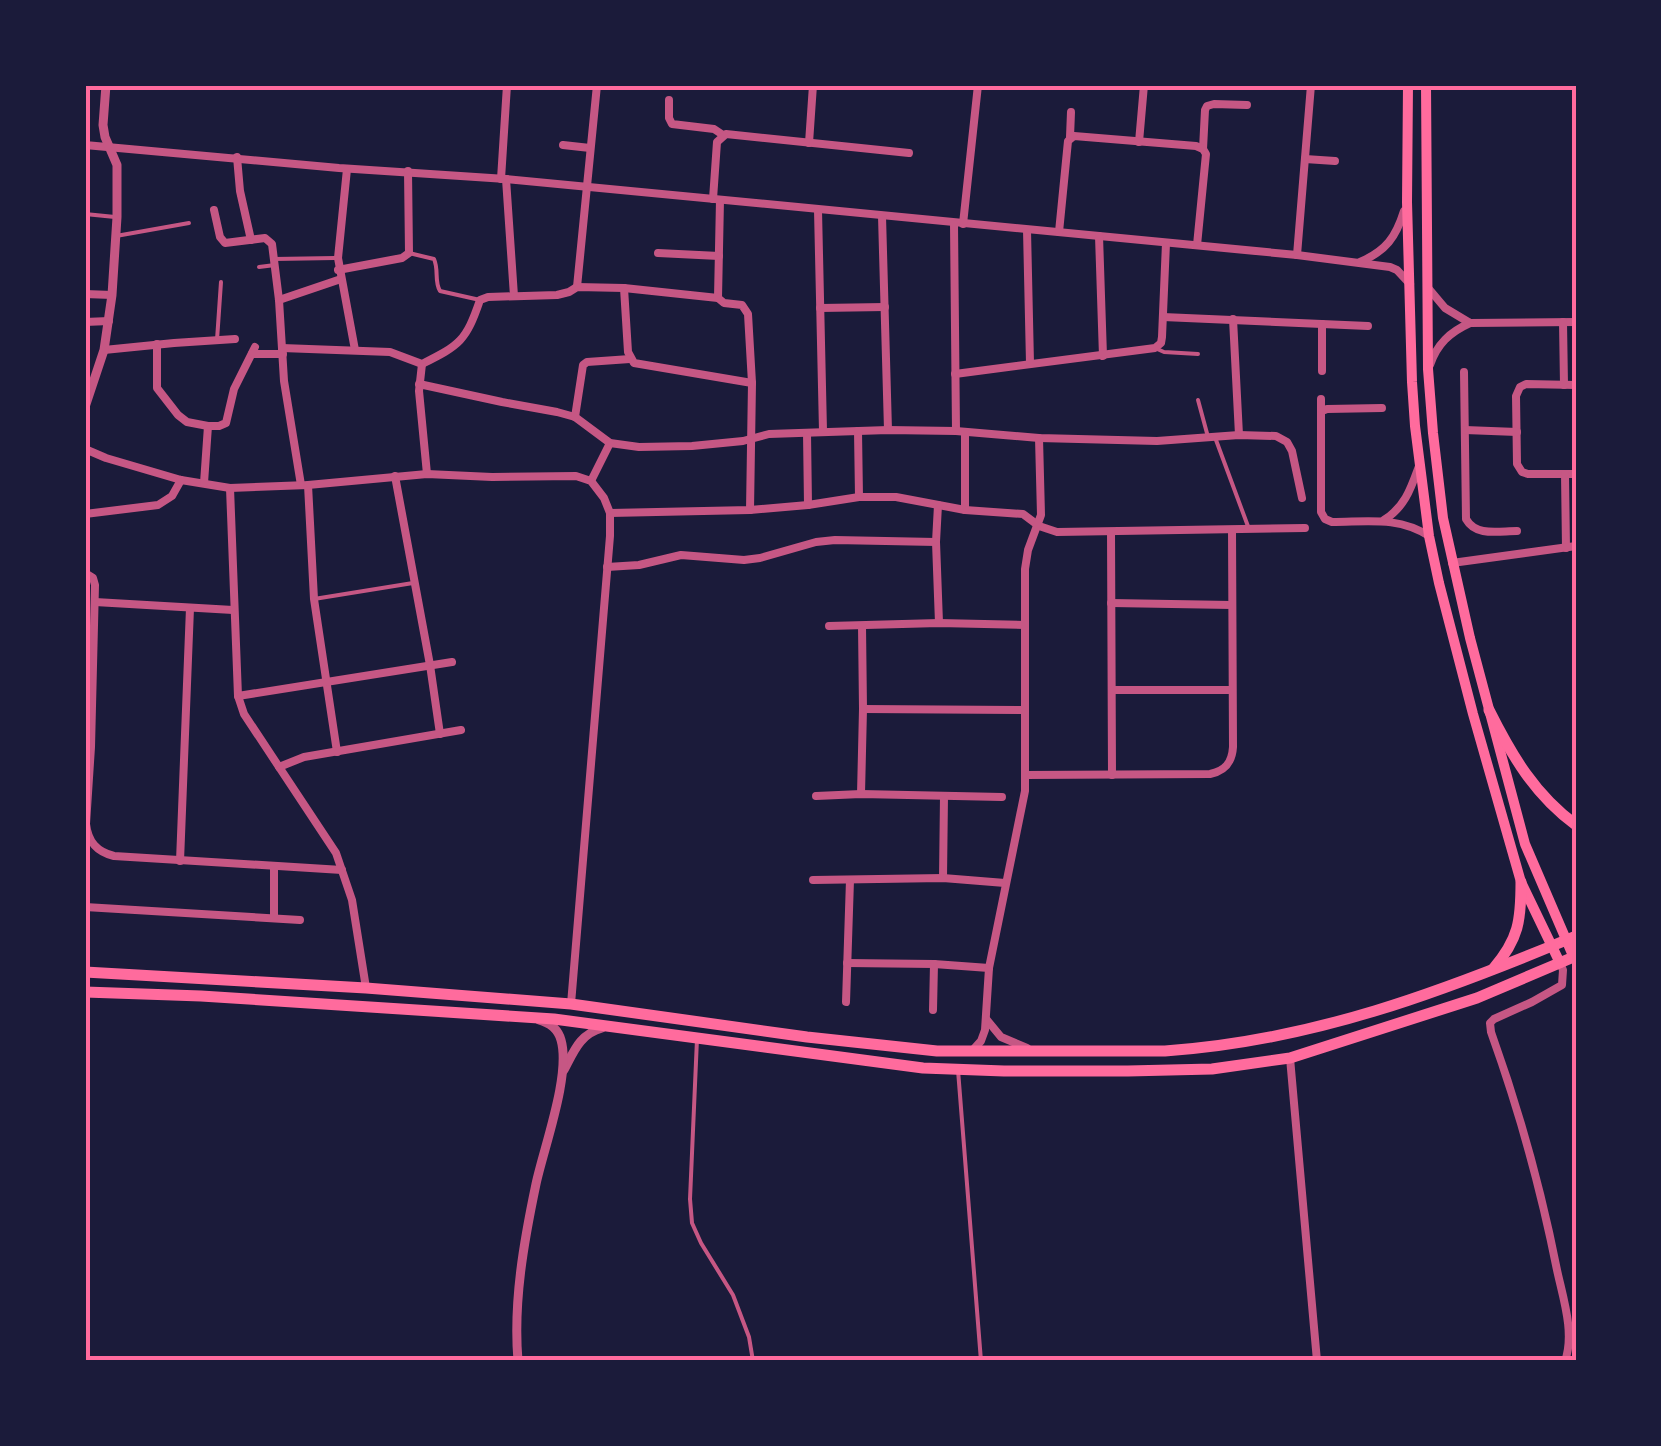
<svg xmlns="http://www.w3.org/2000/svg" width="1661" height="1446" viewBox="0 0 1661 1446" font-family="Barlow,sans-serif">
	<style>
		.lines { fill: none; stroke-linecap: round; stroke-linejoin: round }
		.service { stroke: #c65784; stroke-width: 4 }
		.minor { stroke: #c65784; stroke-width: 8 }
		.tertiary { stroke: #c65784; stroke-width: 9 }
		.secondary { stroke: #ff6b9d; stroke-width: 10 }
		.primary { stroke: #ff6b9d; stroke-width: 11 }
		.neatline { fill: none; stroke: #ff6b9d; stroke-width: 4 }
	</style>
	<rect width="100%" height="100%" fill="#1b1b3a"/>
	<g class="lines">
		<!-- service -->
		<g class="service">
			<polyline points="85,214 115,217"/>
			<polyline points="116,236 189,223"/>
			<path d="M409,253l25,6c5,11 0,22 6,32l40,9"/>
			<polyline points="274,259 335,258"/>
			<polyline points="259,267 275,265"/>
			<polyline points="217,340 221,282"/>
			<polyline points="1155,348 1164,352 1198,354"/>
			<polyline points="1198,400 1208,437"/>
			<polyline points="1216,440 1249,529"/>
			<polyline points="314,599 413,583"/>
			<polyline points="697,1039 690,1199 692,1223 701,1243 733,1295 749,1337 753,1361"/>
			<polyline points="958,1070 981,1361"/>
		</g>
		<!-- minor -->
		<g class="minor">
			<polyline points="669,100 669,118 672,124 714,129 723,135"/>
			<polyline points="1070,137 1071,112"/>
			<polyline points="1139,142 1144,85"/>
			<polyline points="809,143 813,85"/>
			<polyline points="85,145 339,168 506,179 1297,255 1390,267 1397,270 1410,284"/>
			<polyline points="563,145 590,148"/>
			<polyline points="1203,149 1205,110 1207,106 1214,104 1247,105"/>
			<polyline points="237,157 240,191 251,240"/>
			<polyline points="1305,159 1335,161"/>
			<polyline points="347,169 338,258 355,350"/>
			<polyline points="501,179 507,85"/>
			<polyline points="506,179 514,296"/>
			<polyline points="713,199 717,142 726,134 909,153"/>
			<polyline points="720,200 718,298 724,303 742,305 748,314 752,383 750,510"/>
			<polyline points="214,210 220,237 225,243 265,238 272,244 279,300 284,381 301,485"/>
			<polyline points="818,210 823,431"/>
			<polyline points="882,216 888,430"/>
			<polyline points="954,224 956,431"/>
			<polyline points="963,224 978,85"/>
			<polyline points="1027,230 1030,363"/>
			<polyline points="1059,232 1068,141 1074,136 1196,146 1203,149 1206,154 1197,245"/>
			<polyline points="1099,236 1103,356"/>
			<polyline points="658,253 719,256"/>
			<polyline points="1297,255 1311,85"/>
			<path d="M1360,262c26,-11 36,-25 44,-51"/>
			<polyline points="338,270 402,258 409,253 408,171"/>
			<polyline points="577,287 597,85"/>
			<polyline points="624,288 628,352 634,363 752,383"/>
			<polyline points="1429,289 1445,308 1470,323 1576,322"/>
			<polyline points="85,294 112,295"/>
			<polyline points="279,300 341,279"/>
			<polyline points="820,308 885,307"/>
			<polyline points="1163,317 1368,326"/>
			<polyline points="1233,319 1239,435"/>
			<polyline points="85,322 109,321"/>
			<polyline points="1563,322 1564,385"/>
			<polyline points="1322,324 1322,371"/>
			<polyline points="157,344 157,388 178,415 187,422 208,426 219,426 226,423 234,389 255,347"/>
			<path d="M282,348l108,4 32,12c38,-19 44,-23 58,-64l8,-3 69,-2 12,-3 8,-5 47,1 94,10"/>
			<polyline points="104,350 174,343 235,339"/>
			<polyline points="252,354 283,354"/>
			<polyline points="422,364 419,391 427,474"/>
			<path d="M1430,365c7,-21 20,-33 40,-42"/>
			<path d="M1464,372l2,147c10,18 33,12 51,12"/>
			<polyline points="955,374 1155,348 1161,343 1162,337 1166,243"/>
			<polyline points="419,384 502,402 557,412 575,417 610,443 639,447 692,446 743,441 769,434 888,430 956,431 1039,438 1157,441 1239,435 1276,436 1287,442 1292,451 1302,498"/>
			<polyline points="1576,385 1526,384 1520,387 1516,396 1517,464 1522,472 1528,474 1576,474"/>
			<path d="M1321,399v113l4,7 7,3c35,0 66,-6 97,14"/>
			<polyline points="1322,411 1327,409 1382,408"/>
			<polyline points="575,417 583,365 587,362 630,359"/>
			<polyline points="1465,430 1517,432"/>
			<polyline points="858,431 859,497"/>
			<polyline points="807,433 808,505"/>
			<polyline points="85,449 106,458 181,480 230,488 308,485 427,474 492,477 576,476 591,481 604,498 610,513 610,536 571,1004"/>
			<polyline points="1565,474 1566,548"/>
			<polyline points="395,476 430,665 440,734"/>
			<polyline points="591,481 610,443"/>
			<polyline points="204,483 208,426"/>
			<polyline points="308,485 314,599 337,752"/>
			<polyline points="230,488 238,696 244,714 336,853 352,900 366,988"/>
			<polyline points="938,505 936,542 939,623"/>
			<polyline points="965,510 965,433"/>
			<polyline points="610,513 750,510 808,505 859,497 896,497 965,510 1023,514 1039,526 1057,532 1305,528"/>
			<polyline points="85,514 158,505 172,496 181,480"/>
			<path d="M1384,520c21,-13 27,-32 35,-54"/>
			<polyline points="1111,532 1112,775"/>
			<polyline points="1452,563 1576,546"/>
			<polyline points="607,567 639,565 681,555 744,560 760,558 816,542 835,540 936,542"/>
			<path d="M85,573l8,5 2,7 -4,162 -5,77c2,18 11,28 28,32l228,14"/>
			<polyline points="95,602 233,610"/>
			<polyline points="1111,603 1232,605"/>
			<polyline points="829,626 939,623 1025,625"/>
			<polyline points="1112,690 1232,690"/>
			<polyline points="238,696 452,662"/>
			<polyline points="863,709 1025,710"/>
			<polyline points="279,767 304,757 461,730"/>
			<path d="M1026,775l184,-1c15,-3 22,-11 23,-27l-1,-217"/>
			<polyline points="861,794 863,709 862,626"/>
			<polyline points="816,796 861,794 1002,797"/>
			<polyline points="180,861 190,608"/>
			<polyline points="943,878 944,796"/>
			<polyline points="813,880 943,878 1005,883"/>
			<polyline points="85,907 300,920"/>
			<polyline points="274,918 274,866"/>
			<polyline points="847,963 934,964 989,968"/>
			<path d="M1560,963l3,7 -1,15 -30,17 -38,17 -4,4 1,9c28,78 50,157 66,238 6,28 18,63 8,91"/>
			<polyline points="846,1002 850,880"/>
			<polyline points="933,1010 934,964"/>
			<polyline points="987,1020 1001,1037 1027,1048"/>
			<polyline points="972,1051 981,1041 985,1030 989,968 1025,791 1025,569 1028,550 1041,515 1039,438"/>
			<polyline points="1290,1058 1317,1361"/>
		</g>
		<!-- tertiary -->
		<g class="tertiary">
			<polyline points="85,407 104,350 112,295 117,217 117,165 105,137 103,125 106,85"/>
			<path d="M564,1070c10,-19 16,-36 38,-42"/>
			<path d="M518,1361c-5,-59 6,-120 18,-177 8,-37 35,-109 25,-144 -3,-11 -11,-17 -22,-20"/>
		</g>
		<!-- secondary -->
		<g class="secondary">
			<polyline points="1408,85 1407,202 1412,382 1415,426 1429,536 1439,583 1473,714 1521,882 1560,963"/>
			<polyline points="1426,85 1428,369 1433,433 1443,518 1470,638 1525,844 1574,958"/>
		</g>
		<!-- primary -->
		<g class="primary">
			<path d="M1489,710c23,46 46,85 87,115"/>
			<path d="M1493,969c26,-30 28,-49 28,-87"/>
			<path d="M85,972l281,16 205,16 236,33 130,14h228c147,-10 277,-59 411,-115"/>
			<polyline points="85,992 201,996 554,1019 923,1068 1004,1071 1128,1071 1212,1069 1290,1058 1477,998 1576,956"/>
		</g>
	</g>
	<!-- border -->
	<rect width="1661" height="1446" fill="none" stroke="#1b1b3a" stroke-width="175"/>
	<rect x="88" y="88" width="1486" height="1270" class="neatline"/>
</svg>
